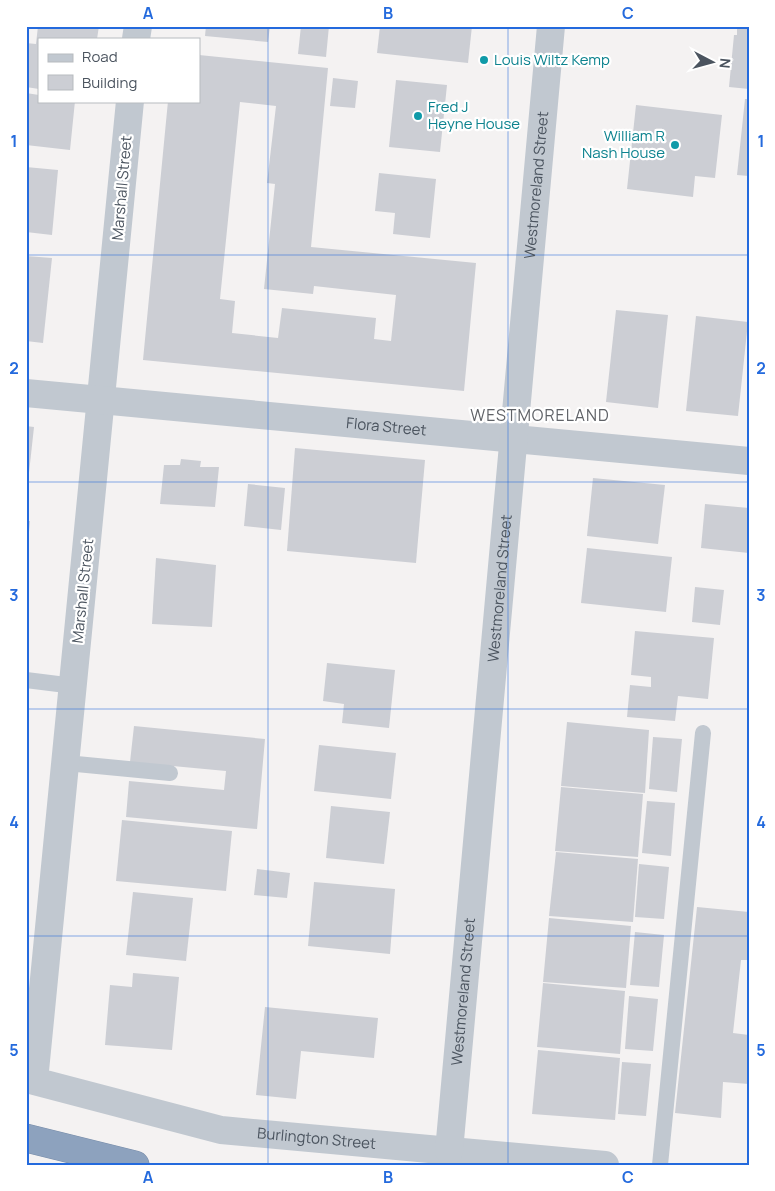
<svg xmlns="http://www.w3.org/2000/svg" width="775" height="1191" font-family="Manrope,sans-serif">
<rect width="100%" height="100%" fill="#f4f2f2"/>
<g fill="#ccced4" fill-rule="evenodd">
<path d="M38,26H99L97,39H39V89L26,87V43L36,44Z"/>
<path d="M206,26H270L268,42L205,36Z"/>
<path d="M301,26H329L326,57L298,54Z"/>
<path d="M380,26H472L468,63L377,53Z"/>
<path d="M737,26H749V89L729,87L734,35H737Z"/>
<path d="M199,55L328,68L311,247L476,263L464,391L143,360L168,101H199ZM240,102L276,106L267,183L275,184L264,289L313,294L314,286L396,295L391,341L374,339L376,318L282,308L278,338L232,333L235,301L220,299Z"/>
<path d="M333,78L358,81L355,108L330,106Z"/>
<path d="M396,80L447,85L440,152L389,147Z"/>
<path d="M26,93L39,95V101H75L70,150L26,145Z"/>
<path d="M745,99H749V176L737,175Z"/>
<path d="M636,105L722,115L715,178L695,176L693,197L627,189Z"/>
<path d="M26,167L58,170L52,235L26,232Z"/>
<path d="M379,173L436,179L430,238L393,234L395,213L375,211Z"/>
<path d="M26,256L52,258L43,343L26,341Z"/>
<path d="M616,310L668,315L658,408L606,402Z"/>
<path d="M696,316L748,322L738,416L686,411Z"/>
<path d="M26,426L34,427L28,482H26Z"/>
<path d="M295,448L425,460L416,563L287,551Z"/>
<path d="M181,459L201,461L200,467H219L215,507L160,504L164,465H180Z"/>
<path d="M593,478L665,485L658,544L587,536Z"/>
<path d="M248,484L285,488L281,530L244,526Z"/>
<path d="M705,504L749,508V553L701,548Z"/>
<path d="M26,521H30L28,543L26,542Z"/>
<path d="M587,548L672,557L666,612L581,603Z"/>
<path d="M156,558L216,565L212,627L152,624Z"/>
<path d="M695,587L724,590L720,625L692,622Z"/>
<path d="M635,631L714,638L708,699L678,696L675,721L627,717L630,685L651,687V677L631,675Z"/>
<path d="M327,663L395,670L389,728L342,723L344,704L323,701Z"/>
<path d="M567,722L649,730L645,793L561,786Z"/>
<path d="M134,726L265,739L257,829L126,817L129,781L224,790L226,771L130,762Z"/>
<path d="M653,737L682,739L677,792L649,789Z"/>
<path d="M319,745L396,753L391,799L314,791Z"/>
<path d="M561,787L643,794L638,857L555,851Z"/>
<path d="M647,801L675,803L671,856L642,853Z"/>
<path d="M331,806L390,812L384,864L326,858Z"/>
<path d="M122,820L232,831L226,891L116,881Z"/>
<path d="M556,852L638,859L633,922L549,916Z"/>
<path d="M639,864L669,867L664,919L635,917Z"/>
<path d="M257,869L290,873L287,898L254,895Z"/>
<path d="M314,882L395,889L390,954L308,946Z"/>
<path d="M133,892L193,898L186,961L126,955Z"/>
<path d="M697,907L749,912V960H741L733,1033L749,1035V1084L723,1082L721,1118L675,1113Z"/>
<path d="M549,918L631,926L626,988L543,982Z"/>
<path d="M635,932L664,935L659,987L630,985Z"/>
<path d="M133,973L179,977L172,1050L105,1045L110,985L132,987Z"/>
<path d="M543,983L625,991L620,1054L537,1047Z"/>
<path d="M629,996L658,999L653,1051L625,1049Z"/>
<path d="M265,1007L378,1018L374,1058L301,1051L296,1099L256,1095Z"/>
<path d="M538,1050L620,1058L615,1120L532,1114Z"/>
<path d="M622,1062L651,1064L646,1116L618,1114Z"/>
</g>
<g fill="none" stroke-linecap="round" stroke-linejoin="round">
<defs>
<path id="highway" d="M26,1138L135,1165"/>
</defs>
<use href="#highway" stroke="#788da9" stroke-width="29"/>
<g stroke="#c1c8d0" stroke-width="16">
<path d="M26,680L74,686"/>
<path d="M66,763L170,773"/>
<path d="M660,1165L703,733"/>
</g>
<g stroke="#c1c8d0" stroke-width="28">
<path d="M136,39L138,26"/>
<path id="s1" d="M130,101L34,1081L221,1130L605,1165"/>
<path id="s2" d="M26,393L749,461"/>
<path id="s3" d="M449,1151L551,26"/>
</g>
<use href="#highway" stroke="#8da2be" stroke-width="28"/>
</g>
<path fill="none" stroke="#246add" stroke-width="1" stroke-opacity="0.55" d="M268,26V1165M508,26V1165M26,255H749M26,482H749M26,709H749M26,936H749"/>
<g fill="#0f9aa8" stroke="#fff" stroke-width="2">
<circle cx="484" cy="60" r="5"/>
<circle cx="418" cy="116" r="5"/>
<circle cx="675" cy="145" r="5"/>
</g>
<g text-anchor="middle" stroke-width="4.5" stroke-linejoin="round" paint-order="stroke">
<g font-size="15" fill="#0d838f" stroke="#fff" text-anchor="start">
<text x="494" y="65">Louis Wiltz Kemp</text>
<text x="428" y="112">Fred J<tspan x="428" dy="17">Heyne House</tspan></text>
<text x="665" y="141" text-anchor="end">William R<tspan x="665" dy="17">Nash House</tspan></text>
</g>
<g font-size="15" fill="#4b545f" stroke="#fff">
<text dy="5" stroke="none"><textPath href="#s3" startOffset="970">Westmoreland Street</textPath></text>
<text transform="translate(122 188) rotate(-85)" y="5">Marshall Street</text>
<text dy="5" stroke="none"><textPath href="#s2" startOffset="362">Flora Street</textPath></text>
<text dy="5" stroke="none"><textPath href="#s3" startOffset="565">Westmoreland Street</textPath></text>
<text transform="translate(83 591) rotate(-84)" y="5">Marshall Street</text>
<text dy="5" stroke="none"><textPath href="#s3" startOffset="160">Westmoreland Street</textPath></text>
<text dy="5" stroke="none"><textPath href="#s1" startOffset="1274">Burlington Street</textPath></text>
</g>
<g font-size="16" letter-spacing="1" fill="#5f6267" stroke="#fff">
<text x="540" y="421">WESTMORELAND</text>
</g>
</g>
<rect width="775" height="1191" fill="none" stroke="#ffffff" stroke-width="55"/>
<rect x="38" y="38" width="162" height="65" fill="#ffffff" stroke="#b7bbbf"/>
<rect x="48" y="54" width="25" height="8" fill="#c1c8d0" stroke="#b7bbbf"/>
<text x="82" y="62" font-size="15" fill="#4b545f">Road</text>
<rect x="48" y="75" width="25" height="15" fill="#ccced4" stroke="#b7bbbf"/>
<text x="82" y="88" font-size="15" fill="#4b545f">Building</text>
<g transform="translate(712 62) rotate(96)" stroke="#ffffff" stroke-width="4" paint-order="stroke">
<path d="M0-4L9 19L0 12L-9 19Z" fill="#4b545f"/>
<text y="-8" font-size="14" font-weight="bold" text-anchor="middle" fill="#4b545f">N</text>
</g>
<rect x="28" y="28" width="720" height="1136" fill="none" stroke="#246add" stroke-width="2"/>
<g font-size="16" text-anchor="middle" font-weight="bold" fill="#246add">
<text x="148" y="19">A</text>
<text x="388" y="19">B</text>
<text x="628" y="19">C</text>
<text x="14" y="147">1</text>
<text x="761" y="147">1</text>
<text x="14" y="374">2</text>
<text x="761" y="374">2</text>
<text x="14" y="601">3</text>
<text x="761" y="601">3</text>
<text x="14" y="828">4</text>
<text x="761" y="828">4</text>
<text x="14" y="1056">5</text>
<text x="761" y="1056">5</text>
<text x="148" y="1183">A</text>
<text x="388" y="1183">B</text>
<text x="628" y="1183">C</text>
</g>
</svg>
